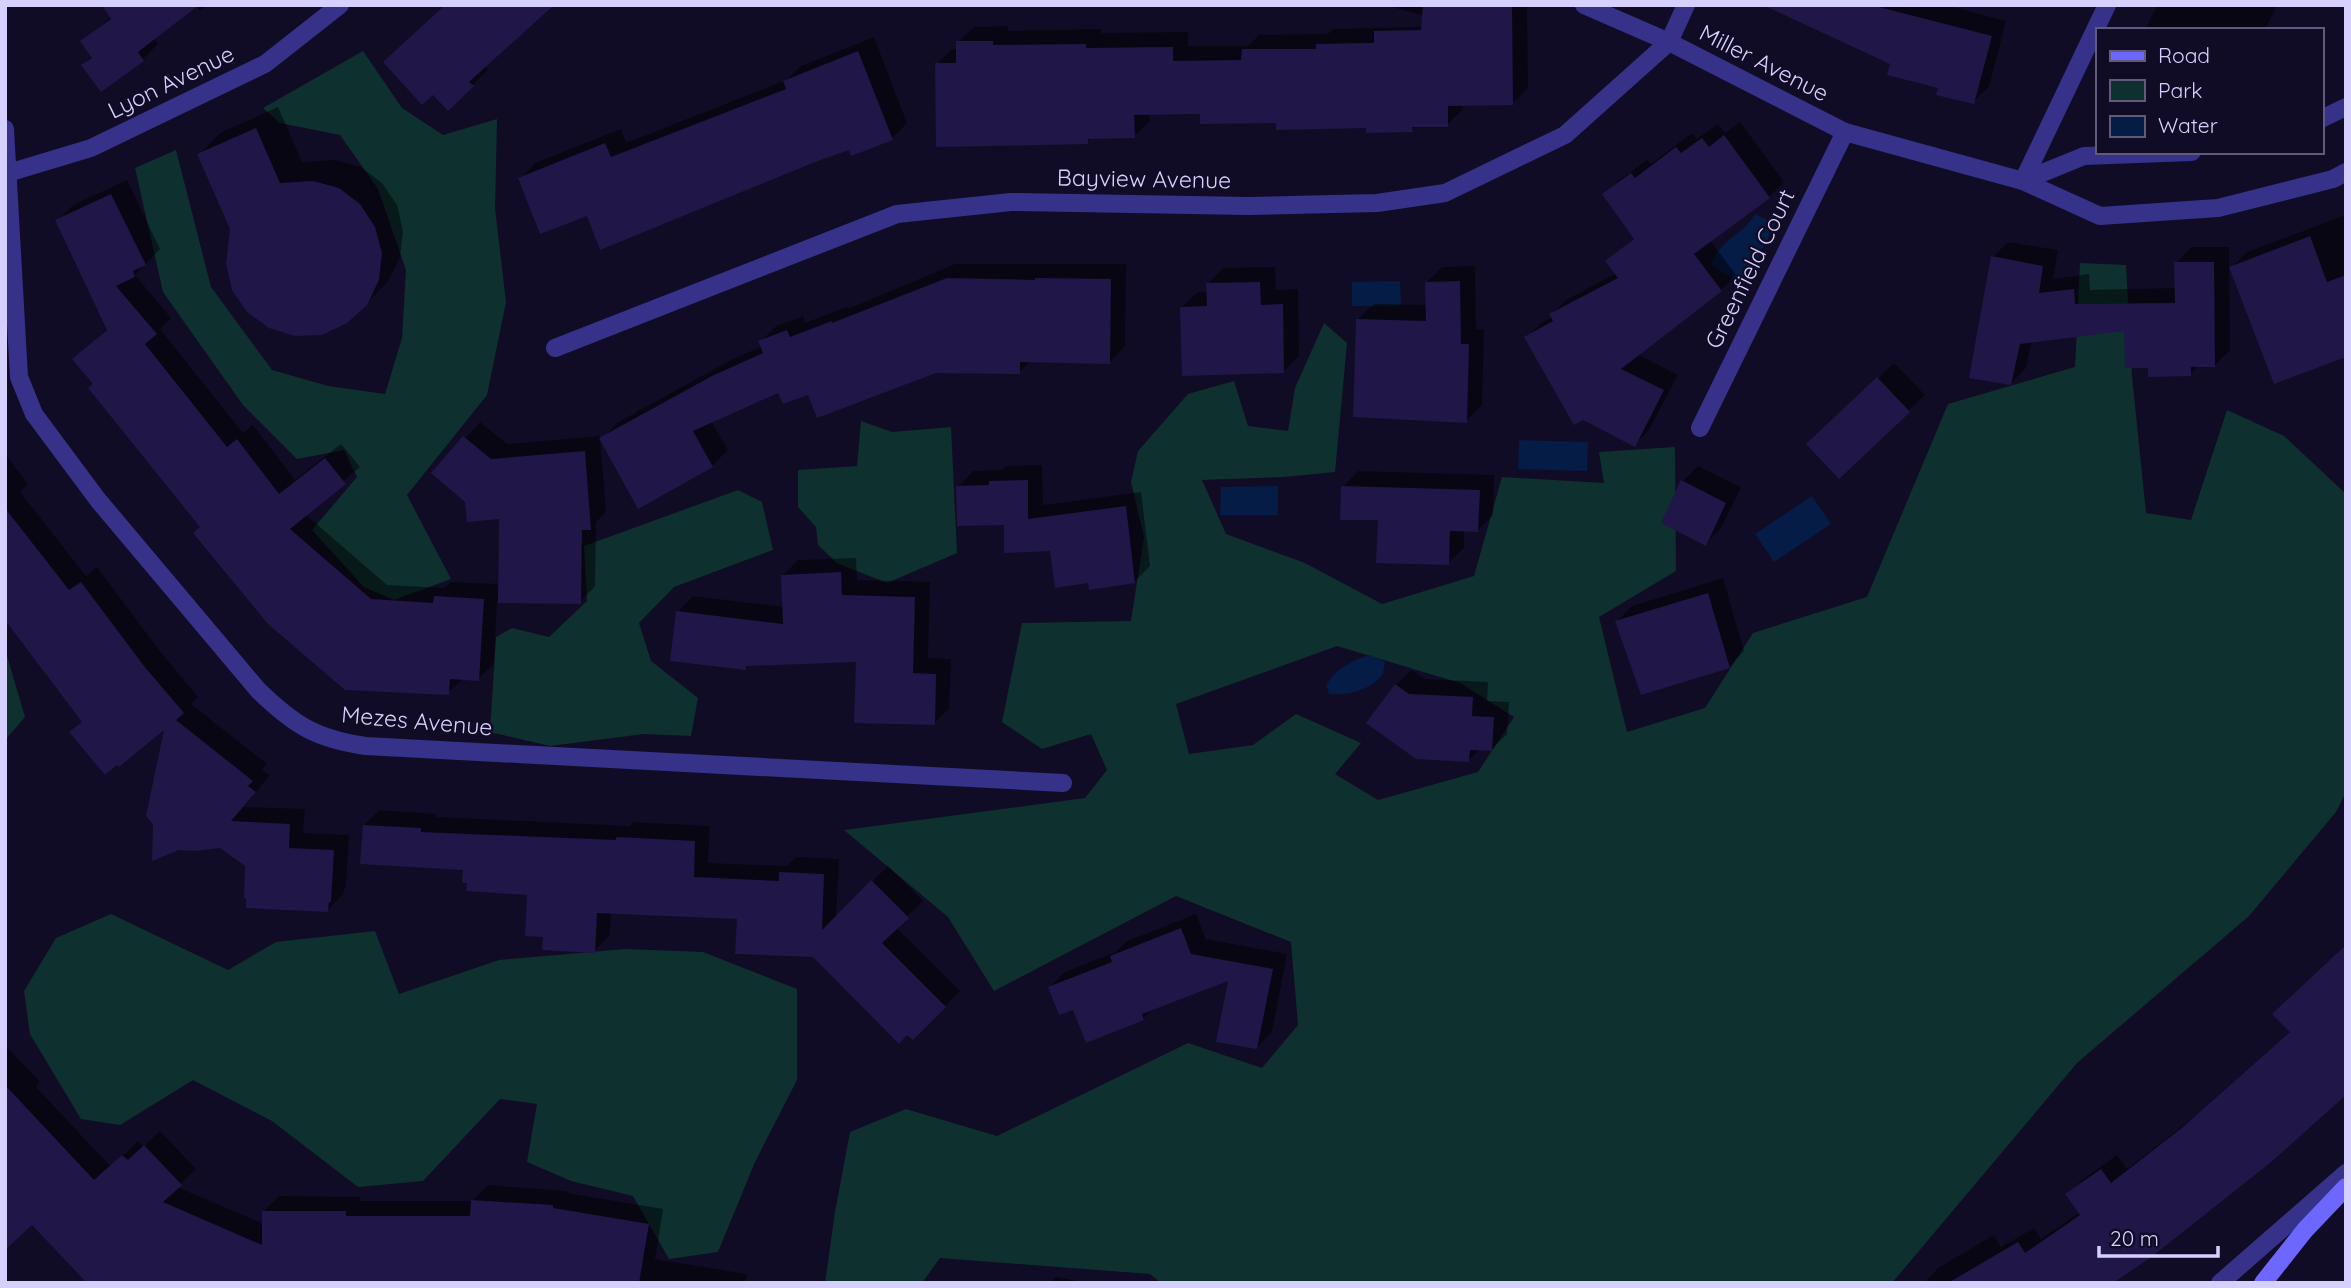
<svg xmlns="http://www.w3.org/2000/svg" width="2351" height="1288" font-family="Quicksand,sans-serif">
<rect width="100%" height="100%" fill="#110c25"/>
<g fill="#0e302f" fill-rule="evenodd">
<path d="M363,51L402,108L443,135L497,119L495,208L506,302L487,395L407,495L451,579L394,600L364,587L312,530L357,477L344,450L297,459L243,405L163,292L135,168L176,150L211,287L272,370L328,386L385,394L402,338L406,270L378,189L340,135L280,123L263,108Z"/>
<path d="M2080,263L2126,265L2132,376L2146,513L2191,520L2227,410L2284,436L2346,494V792L2336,812L2249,916L2077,1063L1892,1283H1161L1150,1274L940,1258L922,1283H825L835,1212L850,1132L906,1109L997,1136L1188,1043L1262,1068L1298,1025L1291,942L1176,896L994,991L948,917L844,830L1085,798L1107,770L1091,734L1042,749L1002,722L1022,623L1131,621L1144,537L1131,482L1138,451L1188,394L1234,381L1248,426L1288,431L1295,388L1324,323L1347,343L1335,472L1284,477L1202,480L1226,534L1305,563L1382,604L1474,576L1502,477L1604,483L1599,452L1675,447L1676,571L1599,617L1627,732L1705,708L1753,633L1867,597L1948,404L2075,367ZM1337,646L1460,683L1514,717L1478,772L1378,800L1335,774L1361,743L1296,714L1253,745L1189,754L1176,704Z"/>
<path d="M861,421L892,432L951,427L957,553L887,583L837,563L818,545L816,527L798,507V470L857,466Z"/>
<path d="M738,490L762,502L773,550L674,587L639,623L651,661L698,698L691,736L644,734L550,746L490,732L496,637L512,628L549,637L587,601L584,546Z"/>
<path d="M5,649L25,717L5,740Z"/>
<path d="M111,914L228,970L276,942L375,931L399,994L499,960L625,949L703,952L797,989V1080L755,1162L718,1252L669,1259L633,1196L571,1181L527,1162L537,1104L500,1099L423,1181L358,1187L272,1121L193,1080L120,1125L81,1119L30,1034L24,991L56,938Z"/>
</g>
<g fill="#041c46">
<path d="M1755,214L1775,224L1744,287L1711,264C1722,238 1742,236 1755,214Z"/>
<path d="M1400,281L1401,306H1352V282Z"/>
<path d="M1519,440L1588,442L1587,471L1518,469Z"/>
<path d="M1278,486V515H1220L1221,487Z"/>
<path d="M1812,496L1831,524L1774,562L1755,534Z"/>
<path d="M1370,655L1385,662C1385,663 1383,673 1383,673C1373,690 1346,696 1329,694L1326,685C1337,668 1351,661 1370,655Z"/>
</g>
<g fill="#0007">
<path d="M104,5H209L200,11L196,6L153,38L158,44L143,59L101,89L83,65L92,56L82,42L112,16Z"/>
<path d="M446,5L488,70L448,109Z"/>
<path d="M1385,5H1527L1528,88L1512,104H1462L1463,109L1447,125H1417L1412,130L1278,121L1201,112L1149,113L1150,121L1134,136L1092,137L1087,142L937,64L952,49H958V42L974,27L1008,26V31L1101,29V33L1188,32V46H1248L1259,35L1328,34L1333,29L1461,26Z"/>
<path d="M1767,5H1945L2006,21L1989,87L1973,102Z"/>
<path d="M2157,5H2277L2265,30H2145Z"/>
<path d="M874,37L907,123L892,138L588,214L520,179L535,163L621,129L626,143L786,80L801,66Z"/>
<path d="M278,107L302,162L335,160L361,167L382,183L397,205L403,231L400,257L388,281L366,304L232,229L199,155L220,133Z"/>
<path d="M1740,122L1784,182L1769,197L1710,240L1736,275L1721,290L1637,354L1678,375L1649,430L1634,445L1526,338L1541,323L1552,317L1551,315L1566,300L1617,273L1607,262L1635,237L1604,195L1619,180L1647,160L1651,164L1692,133L1697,139L1718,124L1725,133Z"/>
<path d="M127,180L160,249L135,275L171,318L160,329L243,433L253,425L295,480L341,444L360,467L305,514L387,585L444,588L451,582L500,584L501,517L467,501L434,472L480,422L507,444L600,436L606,512L596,522L595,586L580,602L497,601L494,664L478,679L464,678L448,693L202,527L74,359L108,328L57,221L73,205Z"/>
<path d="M2346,215V355L2231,268L2247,252Z"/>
<path d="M2008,242L2058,250L2053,279L2089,274L2090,290L2176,288V263L2191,247H2229L2230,350L2214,366H2199L2190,374L2150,366L2126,329L2032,341L2026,368L2011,383L1993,257Z"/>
<path d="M955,264H1126L1125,346L1110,362L1031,361L1019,372L935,371L809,393L779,391L711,421L728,450L712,466L602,439L617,423L729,361L762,346L760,342L776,326L803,316L805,323L847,307L848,309Z"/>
<path d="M1475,266L1476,329H1484L1482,405L1466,421L1358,319L1374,304L1427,305L1426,283L1442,267Z"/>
<path d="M1275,267L1276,290L1298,289L1299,356L1283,371L1182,307L1198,292H1208V284L1223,268Z"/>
<path d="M1894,363L1925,395L1839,477L1824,429Z"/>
<path d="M5,454L28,484L20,492L86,576L97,567L159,650L198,697L191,704L267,764L262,770L270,775L244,807L305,809L303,833L349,835L346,885L343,894L328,910L247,865L166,726L72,732L83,721L5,618Z"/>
<path d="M1042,465L1043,505L1141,492L1150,566L1134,582L1090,581L1051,549L1005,523L958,487L973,471L1002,470L1006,466Z"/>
<path d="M1698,466L1741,487L1721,528L1705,544L1683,481Z"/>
<path d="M1358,471L1494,475L1493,515L1477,531L1464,530V548L1448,563L1379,519L1343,487Z"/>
<path d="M856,558L857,580L930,582L928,658L951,659L949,708L934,724L858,660L748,665L745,668L678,612L693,596L784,607L783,575L798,560Z"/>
<path d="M1723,578L1744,651L1729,667L1617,621L1632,606Z"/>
<path d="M1412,670L1425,679L1488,682L1487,701L1509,702L1507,734L1492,749H1480L1469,760L1396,685Z"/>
<path d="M380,810L436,814V817L630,826L633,822L710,826L708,863L787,866L796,857L839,859L836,917L888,866L923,901L896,927L960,991L913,1038L814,956L739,917L611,912L610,935L594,951L545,935L529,893L469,881L465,869L364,825Z"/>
<path d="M1196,914L1206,939L1287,954L1272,1032L1257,1047L1230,978L1154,1007L1144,1018L1087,1041L1074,1007L1050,987L1065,972L1116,952L1127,941Z"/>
<path d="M2291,1031L2346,1091L2110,1283H1924L1938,1268L1994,1235L2001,1247L2034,1228L2041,1239L2080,1212L2068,1194L2083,1179L2117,1155L2127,1169L2201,1112Z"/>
<path d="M5,1045L40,1082L36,1087L111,1167L138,1141L144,1146L160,1131L196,1169L177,1187L264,1224V1211L279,1196L360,1197V1201H472L488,1185L567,1191V1193L663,1209L655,1259L747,1274L745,1283H89L32,1222L5,1223Z"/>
<path d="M1056,1277L1089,1283H1050Z"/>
</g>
<g fill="#211648">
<path d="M102,5H199L138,52L144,61L101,92L81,65L92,58L80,41L111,19Z"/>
<path d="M445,5H554L469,82L474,86L448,111L433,95L422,105L383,62Z"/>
<path d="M1423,5H1512L1513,105L1448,106V127H1412L1413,132L1366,133V128L1276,130V123L1200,124V114L1134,115L1135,138L1088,139V144L936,147L935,63H956V41H993V45L1086,44V48L1173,47V61L1241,60L1242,49H1316V44L1374,43V31L1421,30Z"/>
<path d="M1763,5H1871L1992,36L1974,104L1936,95L1938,88L1887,75L1890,64Z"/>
<path d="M858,51L893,140L851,156L849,150L815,162L600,250L587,216L540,234L518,178L605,143L611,157L786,89L783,81Z"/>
<path d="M256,128L280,183L313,181L339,188L360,204L375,227L382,253L379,280L367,305L347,323L322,335L295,336L269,328L247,312L232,290L226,264L230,229L197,154Z"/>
<path d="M1724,135L1770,198L1694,254L1722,291L1621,369L1664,390L1635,447L1583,420L1574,425L1524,337L1553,321L1549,314L1618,278L1605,261L1634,239L1602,194L1631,173L1635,178L1676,147L1681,153L1702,138L1709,147Z"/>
<path d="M111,194L146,265L133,271L135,277L116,286L157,334L145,344L227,447L237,439L279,494L325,458L346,484L290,529L371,599L433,603L434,596L484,599L479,681L450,679L449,695L345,690L268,624L193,533L200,527L88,388L93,384L72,359L107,330L55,220Z"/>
<path d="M2310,236L2327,282L2346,275V357L2274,384L2229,267Z"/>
<path d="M1991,256L2043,266L2039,293L2074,289L2075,304L2175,303L2174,262H2214L2215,367H2191V376L2148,377V368H2125L2124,331L2020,344L2011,385L1969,378Z"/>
<path d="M947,278L1035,280V278L1111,279L1110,364L1020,362V374L936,373L817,418L808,395L783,404L778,393L693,431L713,467L638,509L599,438L712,376L763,353L758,341L787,330L790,337L832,321V323Z"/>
<path d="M1460,281L1461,344H1469L1467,423L1353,417L1356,319L1426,321L1425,282Z"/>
<path d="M1260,282L1261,305L1283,304L1284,373L1182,376L1180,307L1207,306L1206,283Z"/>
<path d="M1877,377L1910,412L1839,479L1806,444Z"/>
<path d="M463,436L491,459L585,451L591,530H582L581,604L498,603L499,519L467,522L465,502L431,473Z"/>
<path d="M1028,480V519L1126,506L1135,583L1089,590L1088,583L1055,588L1050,551L1004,553V525L957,526L956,486L989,485V481Z"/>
<path d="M1681,480L1726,503L1706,546L1661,523Z"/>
<path d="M1341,486L1480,490L1478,532L1450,531L1449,565L1376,563L1378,520H1340Z"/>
<path d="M5,508L69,590L81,582L144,666L184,713L176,720L253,781L248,786L256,792L231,821L290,824L289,848L334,850L331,902H329L328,912L246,908V898H244L245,866L220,848L195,851L179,850L152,861L153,824L146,816L164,730L119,767L117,765L105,775L69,732L82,722L5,620Z"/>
<path d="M841,572L842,595L915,597L913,673L936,674L935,725L854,723L856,662L746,666V670L670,661L676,611L783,624L781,575Z"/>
<path d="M1708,593L1730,668L1641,695L1615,621Z"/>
<path d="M1395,684L1409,694L1473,697L1472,716L1494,717L1492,751L1470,750L1469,762L1416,759L1366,723Z"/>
<path d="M363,825L421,828V832L616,840V837L695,841L694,877L779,881V872L824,874L822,930L871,880L909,918L882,943L946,1007L913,1040L907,1035L899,1044L813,957L735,954L737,919L597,913L595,953L542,950L543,937L525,936L527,895L466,891L467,883H462L463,870L360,864Z"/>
<path d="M1181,928L1191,954L1273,969L1257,1049L1216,1042L1228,981L1142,1014L1144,1020L1086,1043L1073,1010L1059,1015L1048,987L1112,962L1110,956Z"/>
<path d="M2346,945V1095L2270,1163L2150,1258L2113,1283H1948L2018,1242L2025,1253L2080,1215L2065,1194L2101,1169L2111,1183L2183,1127L2290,1032L2272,1014Z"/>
<path d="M5,1085L94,1180L122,1155L128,1160L144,1145L182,1185L163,1202L262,1245V1211H346V1216H470L471,1200L553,1205V1208L649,1224L639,1283H87L32,1225L5,1250Z"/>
</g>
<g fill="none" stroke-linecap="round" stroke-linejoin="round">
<g stroke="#36328a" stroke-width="18">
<path d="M1584,5L1669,42L1845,132L2023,181L2100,216L2218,208L2333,179L2346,172"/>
<path d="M2321,119L2346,107"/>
<path d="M5,129L19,377L34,414L98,500L258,690C294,725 316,739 366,746L1063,783"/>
<path d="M8,173L91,148L265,64L340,5"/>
<path d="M2023,181L2107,5"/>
<path d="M2023,181L2084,156L2192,152"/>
<path d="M555,348L897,214L1011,202L1249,206L1377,203L1445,193L1565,135L1669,42L1686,5"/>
<path d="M1700,428L1845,132"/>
<path d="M2220,1283L2346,1173"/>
</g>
<path stroke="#6d67ff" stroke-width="18" d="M2263,1283L2305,1230L2346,1187"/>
</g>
<g text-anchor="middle" stroke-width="5" stroke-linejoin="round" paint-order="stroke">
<g font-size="23" fill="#d6d0ff" stroke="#110c25">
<text transform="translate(1764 63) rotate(27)" y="8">Miller Avenue</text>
<text transform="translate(171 82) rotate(-26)" y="8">Lyon Avenue</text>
<text transform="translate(1144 179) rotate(1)" y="8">Bayview Avenue</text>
<text transform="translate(1750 269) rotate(-64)" y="8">Greenfield Court</text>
<text transform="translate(417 721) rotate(5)" y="8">Mezes Avenue</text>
</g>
</g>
<rect width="2351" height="1288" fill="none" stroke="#d6d0ff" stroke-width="14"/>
<rect x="2096" y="28" width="228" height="126" fill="#110c25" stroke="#605a7c" stroke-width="2"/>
<rect x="2110" y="51" width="35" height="10" fill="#6d67ff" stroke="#605a7c" stroke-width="2"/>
<text x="2158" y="63" font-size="21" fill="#d6d0ff">Road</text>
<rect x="2110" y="80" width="35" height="21" fill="#0e302f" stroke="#605a7c" stroke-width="2"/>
<text x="2158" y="98" font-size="21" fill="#d6d0ff">Park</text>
<rect x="2110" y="116" width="35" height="21" fill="#041c46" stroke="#605a7c" stroke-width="2"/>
<text x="2158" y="133" font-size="21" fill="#d6d0ff">Water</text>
<path d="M2099 1246v10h119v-10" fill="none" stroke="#d6d0ff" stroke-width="3.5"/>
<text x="2110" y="1246" font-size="21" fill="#d6d0ff" stroke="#110c25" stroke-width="5" paint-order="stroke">20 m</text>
</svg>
